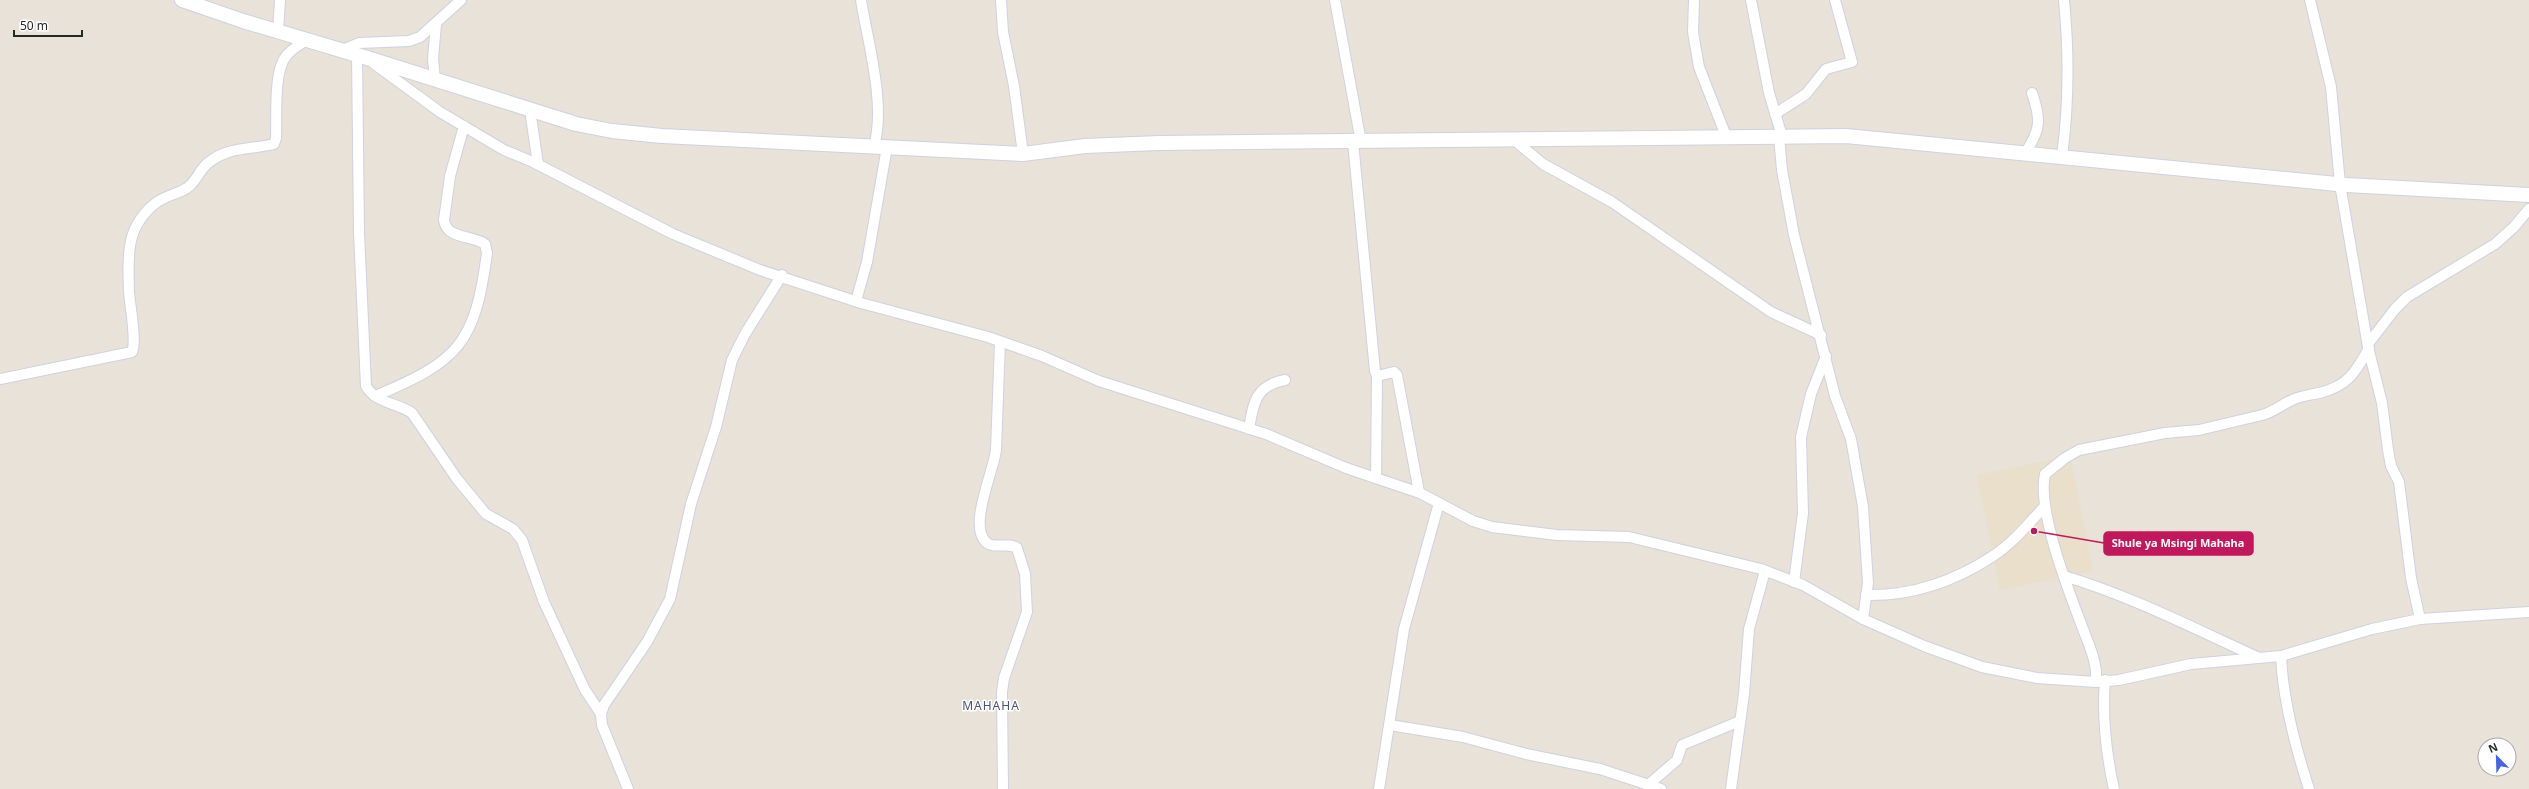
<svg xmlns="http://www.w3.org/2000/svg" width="2529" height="789" font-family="'Noto Sans',sans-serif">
<rect width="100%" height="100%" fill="#e8e2d9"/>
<path fill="#e9dfca" d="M2070,456L2093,571L2000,590L1977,475Z"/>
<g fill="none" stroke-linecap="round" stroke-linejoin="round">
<defs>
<g id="minor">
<path d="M861,0C868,43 886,105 874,146"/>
<path d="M1001,0L1003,32L1014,86L1023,154"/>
<path d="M1335,0L1361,142"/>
<path d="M1694,0L1693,32L1699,67L1726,136"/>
<path d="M1751,0L1769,93L1782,136"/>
<path d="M2310,0L2331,87L2340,184L2368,347L2382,403L2388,450L2391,466L2399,482L2411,578L2420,619"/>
<path d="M278,31L280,0"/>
<path d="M342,50L359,43L409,41L420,37L461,0"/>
<path d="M357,54L359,233L366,386C375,403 398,403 412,413L457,479L486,514L513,529L522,540L544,602L585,690L601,714"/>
<path d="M373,63L440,112L504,150L533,162L673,234L760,270L861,303L988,337L1042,356L1099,381L1266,434L1346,468L1420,493L1473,521L1492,527L1557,535L1629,537L1761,569L1803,585L1863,619L1924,646L1982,667L2037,678L2096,682L2119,680L2191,664L2281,656L2372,629L2420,619L2529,612"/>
<path d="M435,80L433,59L436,24"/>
<path d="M530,110L538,164"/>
<path d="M1775,114L1806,94L1826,69L1852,62L1835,0"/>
<path d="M1779,136L1782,170L1794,235L1835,396L1851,439L1863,507L1868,583L1863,619"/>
<path d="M1514,140L1543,164L1612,202L1771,312L1821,335"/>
<path d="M1353,142L1375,371L1377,376L1394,372L1397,375L1419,492"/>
<path d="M2025,153C2041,130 2041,119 2032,93"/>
<path d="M2062,156C2069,104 2069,52 2064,0"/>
<path d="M856,301L867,262L887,147"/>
<path d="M1000,342L996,450C994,470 967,528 987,543C995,549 1009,542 1017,548L1025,574L1027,612L1004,678L1002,692L1003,789"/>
<path d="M2368,344L2395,309L2407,297L2495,244L2514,227L2529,209"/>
<path d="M0,379L132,352C137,341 130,306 129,292C128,256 125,226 157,202C167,195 178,194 187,188C197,181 199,170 208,163C229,146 250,150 274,144L276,138C277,117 273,70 287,55C293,48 300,44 307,40"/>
<path d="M375,396C459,361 475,344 487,253L485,244C472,235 446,239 444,220L450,176L464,126"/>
<path d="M1249,429C1253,403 1256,385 1285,380"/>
<path d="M1376,478L1377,376"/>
<path d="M2064,576C2131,596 2193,628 2257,657"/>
<path d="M1794,582L1803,513L1801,437L1811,394L1826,356"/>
<path d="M1866,595C1911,596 1955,581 1993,556C2013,543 2029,523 2045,506"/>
<path d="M2281,656C2283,701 2295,746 2309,789"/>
<path d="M2105,680C2102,717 2106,753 2114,789"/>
<path d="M2096,682C2098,664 2089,645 2083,629C2069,592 2037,511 2045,474L2065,458L2079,450L2165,433L2199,430L2262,415C2274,412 2281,405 2292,400C2300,396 2310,395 2319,393C2348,386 2355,373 2369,348"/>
<path d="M1390,725L1463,737L1526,754L1600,769L1661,789"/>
<path d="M1648,785L1677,760L1682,745L1740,721"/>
<path d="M628,789L602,725L601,714L604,705L647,642L670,599L691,504L716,427L732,360L745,334L782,275"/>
<path d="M1379,789L1404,629L1439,503"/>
<path d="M1731,789L1744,694L1749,629L1765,571"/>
</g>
<path id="secondary" d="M182,0L243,21L364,57L576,124L612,131L662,136L1023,154L1085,146L1159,143L1846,136L2347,185L2529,195"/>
</defs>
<use href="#minor" stroke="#cfd2df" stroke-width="12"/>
<use href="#secondary" stroke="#cfd2df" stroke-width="16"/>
<use href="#minor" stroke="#fff" stroke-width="10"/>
<use href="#secondary" stroke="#fff" stroke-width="14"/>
</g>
<g text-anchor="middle" stroke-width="3" stroke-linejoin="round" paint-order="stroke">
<g font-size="12" letter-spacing="1" fill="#4c5373" stroke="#fff">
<text x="991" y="710">MAHAHA</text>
</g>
</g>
<path fill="none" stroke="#c2185b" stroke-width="1.5" d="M2034 531L2104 543"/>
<circle fill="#c2185b" stroke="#fff" stroke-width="1.5" cx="2034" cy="531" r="4"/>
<rect fill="#c2185b" stroke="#c2185b" stroke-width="1.5" x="2104" y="532" width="149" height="23" rx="4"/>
<g font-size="11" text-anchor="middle" font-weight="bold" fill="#fff">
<text x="2178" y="547">Shule ya Msingi Mahaha</text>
</g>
<g transform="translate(2497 757) rotate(337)"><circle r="19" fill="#ffffff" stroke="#a9a9a9"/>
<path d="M0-3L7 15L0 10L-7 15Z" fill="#4664e9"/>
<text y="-6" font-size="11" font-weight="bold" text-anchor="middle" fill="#272727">N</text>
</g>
<path d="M14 30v6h68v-6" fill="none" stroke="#272727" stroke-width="2"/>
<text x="20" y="30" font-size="12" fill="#272727" stroke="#ffffff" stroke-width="3" paint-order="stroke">50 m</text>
</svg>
